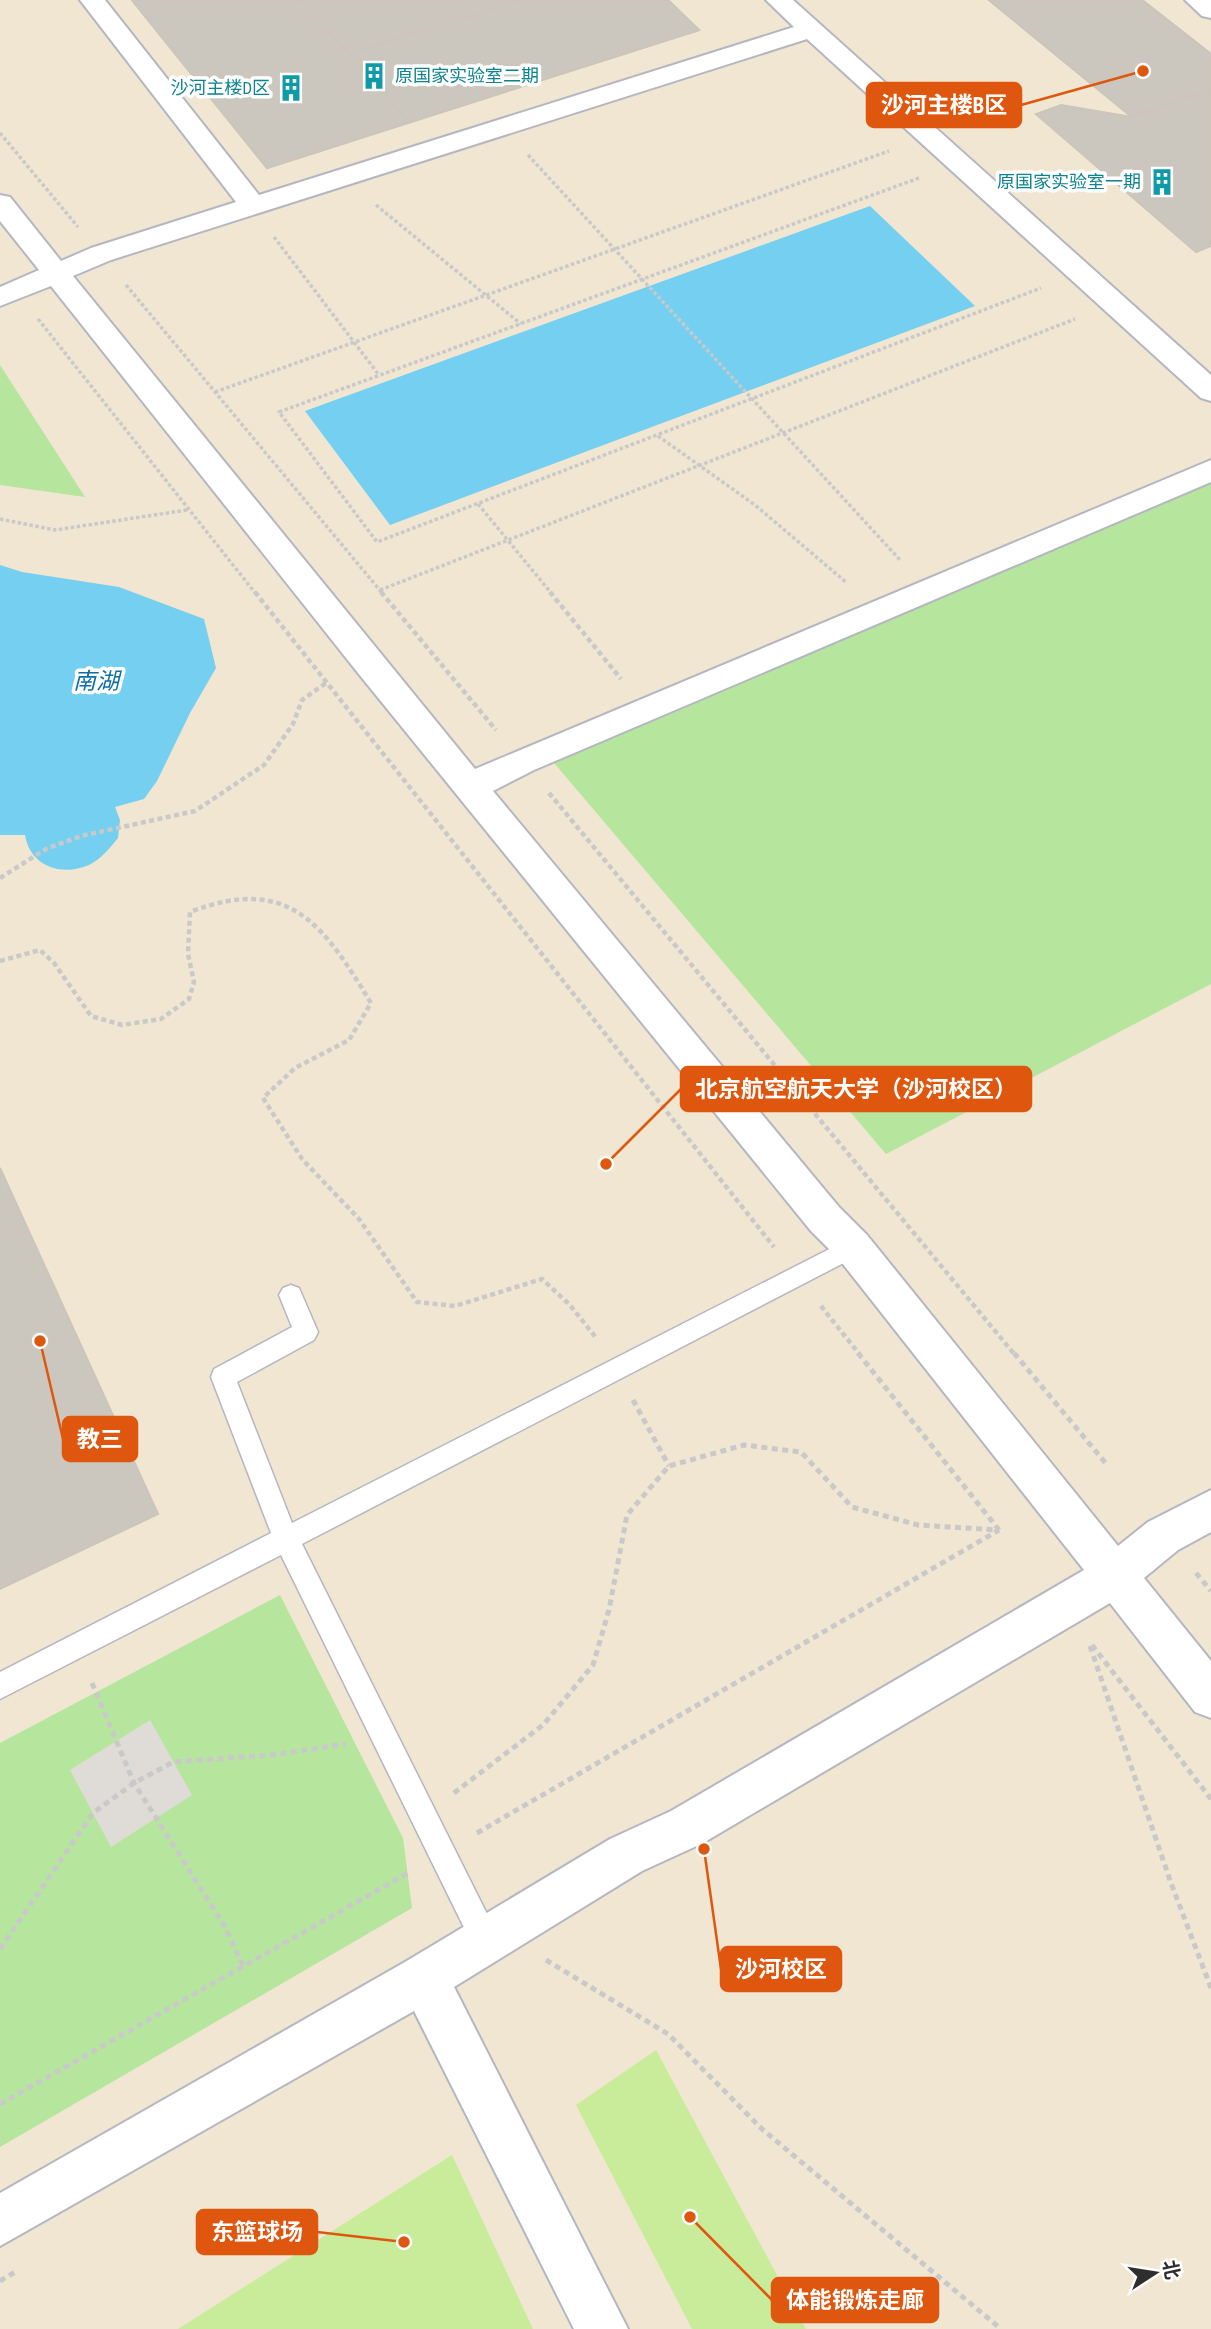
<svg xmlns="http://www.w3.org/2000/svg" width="1211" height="2329" font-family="'PT Sans Narrow','Noto Sans SC',sans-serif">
<rect width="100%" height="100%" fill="#efe9e1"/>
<rect fill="#f0e6d1" x="0" y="0" width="1211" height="2329"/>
<g fill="#b6e59e">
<path d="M0,365L85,497L0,485Z"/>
<path d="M1211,483V984L886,1154L549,757Z"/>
<path d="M280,1595L403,1838L412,1908L0,2147V1743Z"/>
</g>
<g fill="#c9ec9a">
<path d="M656,2050L806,2329H692L576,2105Z"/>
<path d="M452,2155L533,2329H178Z"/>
</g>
<path fill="#dfdcd8" d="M150,1720L192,1795L111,1847L70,1770Z"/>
<g fill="#75cff0">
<path d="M870,206L975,306L390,525L305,411Z"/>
<path d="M0,565L22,572L119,587L204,619L216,668L190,713L157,781L144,799L115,807L120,820L118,838C110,848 101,859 89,865C61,877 30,866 25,835H0Z"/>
</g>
<g fill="#cbc7bf" stroke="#cbc5ba" stroke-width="2">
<path d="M132,0H668L699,30L267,168Z"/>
<path d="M132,0H300L410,122L267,168Z"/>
<path d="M522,0H668L699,30L410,122L348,54Z"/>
<path d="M989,0H1142L1211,54V246L1196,252L1036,114L1061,105L1132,117Z"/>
<path d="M989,0H1142L1211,54V89L1132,117Z"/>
<path d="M0,1168L158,1514L0,1589Z"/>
</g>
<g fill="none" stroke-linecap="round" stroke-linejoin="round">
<defs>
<path id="service" d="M853,1237L861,1240L865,1247L861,1254L302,1544L496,1932L500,1942L496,1952L486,1956L476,1952L281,1555L0,1699V1672L271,1533L211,1377L214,1369L292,1327L279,1295L283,1288L291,1285L299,1288L318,1332L314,1340L237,1382L292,1523Z"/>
<g id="minor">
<path d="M80,0H105L259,195L794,27L766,0H793L1211,375V401L1201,398L807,39L111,260L73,276L475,769L1211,460V482L534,770L493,791L839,1207L867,1235L1118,1546L1148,1522L1211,1490V1532L1178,1550L1144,1578L1211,1661V1718L1195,1712L1110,1603L703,1843L642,1871L454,1987L628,2329H574L414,2011L0,2246V2193L405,1962L610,1839L671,1811L1084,1570L839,1259L811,1231L358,673L51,286L0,306V287L39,270L0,221V195L10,197L61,261L91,248L236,202Z"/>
<path d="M1185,0H1211V18L1202,16Z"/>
</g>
</defs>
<use href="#service" stroke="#b4b7c1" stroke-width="3"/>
<use href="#minor" stroke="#b4b7c1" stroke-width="4"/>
<g stroke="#c9c9c9" stroke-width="3.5" stroke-dasharray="3.5 2.5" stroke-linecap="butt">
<path d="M0,133L78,227"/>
<path d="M528,155L901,561"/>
<path d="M919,178L279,412L377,542L1041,288"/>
<path d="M376,205L521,324"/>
<path d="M274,237L379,375"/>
<path d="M126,285L383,594"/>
<path d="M38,319L256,594"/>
<path d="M215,392L889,151"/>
<path d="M658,436L755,505L847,583"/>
<path d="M478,504L552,594"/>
<path d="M0,519L55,530L187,510"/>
<path d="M380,590L1075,319"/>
</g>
<g stroke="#c9c9c9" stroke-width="4.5" stroke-dasharray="5 3.5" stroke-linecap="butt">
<path d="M255,592L774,1247"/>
<path d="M381,592L496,730"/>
<path d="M550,592L621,679"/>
<path d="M549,793L1015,1355"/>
<path d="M0,878L46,849L81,836L195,811L264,765L293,724L302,700L326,683"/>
<path d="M0,961L40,950L54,963L91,1016L122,1025L161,1019L189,999L194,982L188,954L190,912C289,874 323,924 371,1003L349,1040L295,1068L263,1098L302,1159L359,1219L417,1302L455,1306L542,1279L570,1305L597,1339"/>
<path d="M821,1306L860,1355"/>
</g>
<g stroke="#c9c9c9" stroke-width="5" stroke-dasharray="6 4.5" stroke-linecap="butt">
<path d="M858,1353L999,1530"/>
<path d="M1014,1353L1108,1466"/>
<path d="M633,1400L669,1466"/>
<path d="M1196,1573L1211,1591"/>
<path d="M1092,1645L1211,1799"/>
<path d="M1090,1646L1171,1883L1211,1988"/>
<path d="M92,1683L134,1783L225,1927L243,1966"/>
<path d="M454,1793L543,1725L593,1665L609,1610L627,1515L669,1466L744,1445L801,1452L852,1507L918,1525L998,1530"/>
<path d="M477,1833L999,1530"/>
<path d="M0,1949L93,1813L134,1783L173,1762L272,1755L346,1744"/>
<path d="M546,1960L668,2034L762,2129L1001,2329"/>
<path d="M0,2104L408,1873"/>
<path d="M0,2281L17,2271"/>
</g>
<use href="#service" fill="#fff" fill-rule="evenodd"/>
<use href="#minor" fill="#fff" fill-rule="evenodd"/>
</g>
<defs>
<symbol id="building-bare" viewBox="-9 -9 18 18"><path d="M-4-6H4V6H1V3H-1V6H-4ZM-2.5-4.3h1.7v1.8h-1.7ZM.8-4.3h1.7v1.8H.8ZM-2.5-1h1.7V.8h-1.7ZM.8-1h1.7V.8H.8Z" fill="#0f9aa8" stroke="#fff" stroke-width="2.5" paint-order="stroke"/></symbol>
</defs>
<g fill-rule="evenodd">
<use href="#building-bare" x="355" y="57" width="38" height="38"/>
<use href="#building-bare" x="272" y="69" width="38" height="38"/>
<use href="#building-bare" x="1143" y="163" width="38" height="38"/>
</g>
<g text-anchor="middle" stroke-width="7" stroke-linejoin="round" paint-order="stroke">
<g font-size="18" fill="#0d838f" stroke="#fff" text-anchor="end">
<text x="395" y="82" text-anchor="start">原国家实验室二期</text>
<text x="270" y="94">沙河主楼D区</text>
<text x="1141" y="188">原国家实验室一期</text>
</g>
<g font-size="23" font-style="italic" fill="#0d6fa3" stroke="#fff">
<text x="96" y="689">南湖</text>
</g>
</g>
<path fill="none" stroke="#df570e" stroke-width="2.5" d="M1143 71L1021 105M606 1164L681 1089M40 1341L63 1439M704 1849L721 1969M404 2242L317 2232M690 2217L772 2300"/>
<g fill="#df570e" stroke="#fff" stroke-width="2.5">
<circle cx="1143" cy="71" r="7"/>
<circle cx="606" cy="1164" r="7"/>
<circle cx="40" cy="1341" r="7"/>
<circle cx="704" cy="1849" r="7"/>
<circle cx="404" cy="2242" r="7"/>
<circle cx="690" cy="2217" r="7"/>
</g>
<g fill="#df570e" stroke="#df570e" stroke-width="2.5">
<rect x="867" y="83" width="154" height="44" rx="7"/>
<rect x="681" y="1067" width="350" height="44" rx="7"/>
<rect x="63" y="1417" width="74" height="44" rx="7"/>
<rect x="721" y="1947" width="120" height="44" rx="7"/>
<rect x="197" y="2210" width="120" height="44" rx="7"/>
<rect x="772" y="2278" width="166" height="44" rx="7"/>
</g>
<g font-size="23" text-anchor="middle" font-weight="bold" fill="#fff">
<text x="944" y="113">沙河主楼B区</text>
<text x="856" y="1097">北京航空航天大学（沙河校区）</text>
<text x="100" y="1447">教三</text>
<text x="781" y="1977">沙河校区</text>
<text x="257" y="2240">东篮球场</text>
<text x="855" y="2308">体能锻炼走廊</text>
</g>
<g transform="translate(1155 2273) rotate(78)" stroke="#ffffff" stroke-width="5" paint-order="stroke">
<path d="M0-5L12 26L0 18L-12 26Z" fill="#2e2e2e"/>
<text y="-10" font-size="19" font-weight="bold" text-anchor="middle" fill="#2e2e2e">北</text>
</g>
</svg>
